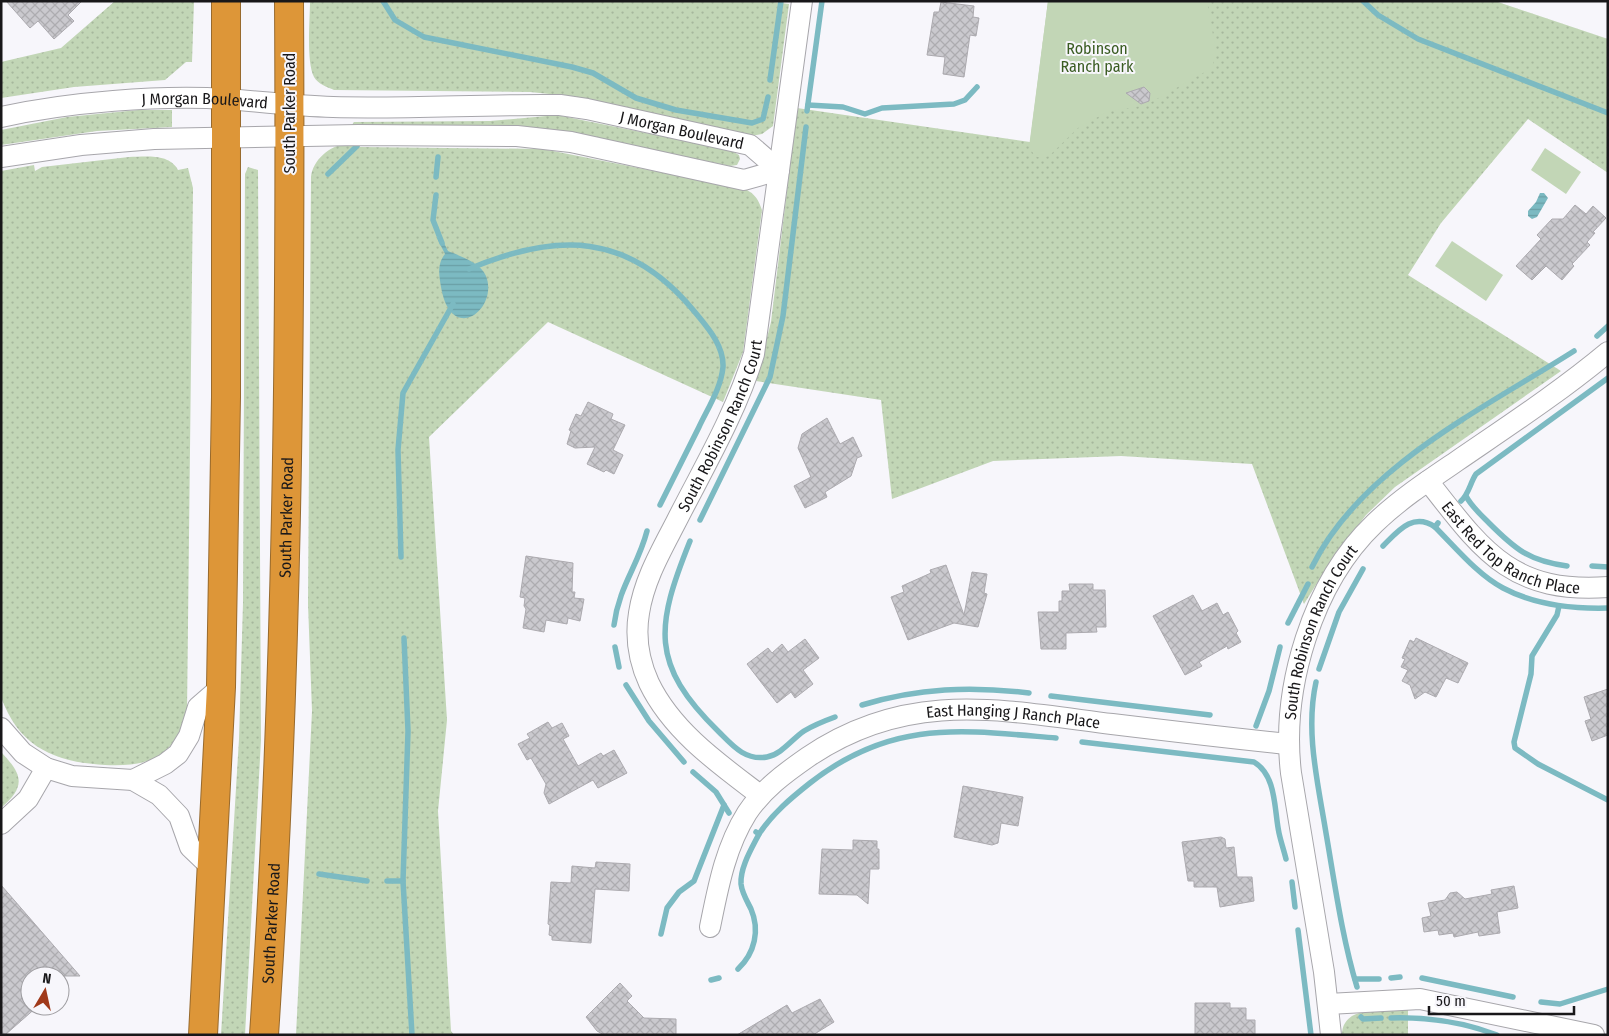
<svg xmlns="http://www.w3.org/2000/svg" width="1609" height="1036" font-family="'Fira Sans Condensed',sans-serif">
<defs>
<pattern id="grass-dots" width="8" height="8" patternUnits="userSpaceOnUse" patternTransform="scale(1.25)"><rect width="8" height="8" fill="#c2d6b6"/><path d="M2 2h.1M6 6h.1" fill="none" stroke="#a6b79c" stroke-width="1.8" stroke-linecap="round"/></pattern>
<pattern id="water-rules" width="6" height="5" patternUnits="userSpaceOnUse" patternTransform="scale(1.25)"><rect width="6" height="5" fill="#7cbac2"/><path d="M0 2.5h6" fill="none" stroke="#6a9fa6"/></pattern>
<pattern id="building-cross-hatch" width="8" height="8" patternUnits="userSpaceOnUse" patternTransform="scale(1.25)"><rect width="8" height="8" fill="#cac9ce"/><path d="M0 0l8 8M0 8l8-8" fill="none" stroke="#adacb0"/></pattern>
</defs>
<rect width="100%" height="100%" fill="#f7f6fb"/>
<g fill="url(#grass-dots)">
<path d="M115,1H194L192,62H186L165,80L74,87L1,98V62L61,48Z"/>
<path d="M310,1H766L789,4L773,126L762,134L751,136L569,96L530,92L334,90C327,87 318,84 314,77C306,61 310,20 310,1Z"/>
<path d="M1048,1H1495L1608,39V173L1528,119L1441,223L1408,275L1561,371L1395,487L1366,515L1329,564L1304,604L1252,464L1121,456L993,461L892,499L881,400L756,381L771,322L797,108L1030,142Z"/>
<path d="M138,110H172V127L97,131L1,145V130L67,117Z"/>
<path d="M557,115L730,150L739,155L740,159L737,165L730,166L550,129L353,127L352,125L354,122L490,121Z"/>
<path d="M346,144L360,147L543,149L745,189C755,194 758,199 762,210L743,352L723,402L548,322L429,437L447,720L438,811L451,1031L454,1035H296L312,711L308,604L311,177C313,160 329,146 346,144Z"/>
<path d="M129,157C145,157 169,153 178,170L188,168L193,188L187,711C175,757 150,767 105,765C54,762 19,747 1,697V171L34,165L35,171L42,167Z"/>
<path d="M248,167L258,170L261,740L245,1035H221L239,739L243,603L245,174Z"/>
<path d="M1,752C22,774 27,786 1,808Z"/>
<path d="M1408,1009V1035H1342C1342,1004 1386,1011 1408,1009Z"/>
</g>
<g fill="#c2d6b6">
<path d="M1048,1H1207L1216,52L1212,68L1146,105L1107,112L1078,128L1049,156L1041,158L1035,156L1029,147Z"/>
<path d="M1545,148L1581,172L1566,194L1531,170Z"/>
<path d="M1452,241L1503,275L1486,301L1435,266Z"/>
</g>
<g fill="url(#water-rules)">
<path d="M1540,193H1544L1548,198L1537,217L1532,219L1528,216V211L1536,202Z"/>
<path d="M441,237L448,251C460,256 481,263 486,276C499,309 451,346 441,287C439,275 437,264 445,254L437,238Z"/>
</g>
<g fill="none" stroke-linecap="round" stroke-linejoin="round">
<g stroke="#7cbac2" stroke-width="5.5">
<path d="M383,1L395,20L424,37L572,67L593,73L636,98L676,110L752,123L763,119L768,97"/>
<path d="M1363,1L1378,15L1418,39L1608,113"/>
<path d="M770,80L781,1"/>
<path d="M808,105L843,107L865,114L882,108L954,104L965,100L977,87"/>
<path d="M807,111L822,1"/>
<path d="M328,174L357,146"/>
<path d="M436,177L438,157"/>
<path d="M436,195L433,220L442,243"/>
<path d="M469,269C557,232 629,232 694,311C707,327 724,345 723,367C721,388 708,408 699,427C686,453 673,479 660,505"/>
<path d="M1597,336L1608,326"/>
<path d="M1466,496C1471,506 1481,515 1489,523C1515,549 1529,561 1567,566"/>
<path d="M1461,501C1469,494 1470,483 1476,474L1608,378"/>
<path d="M700,520L770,377L783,316L806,127"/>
<path d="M1435,527C1455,547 1478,575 1503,588C1535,605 1572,609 1608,608"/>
<path d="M690,541C656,626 649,664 719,732C732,745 745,761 767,757C782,754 792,739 804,731C814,725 824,721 835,717"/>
<path d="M1383,546C1398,531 1413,512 1435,527L1438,523"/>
<path d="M401,557L398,450L403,393L453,304"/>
<path d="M1592,566L1608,567"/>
<path d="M1312,567C1361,467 1483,409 1574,351"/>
<path d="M1559,606L1557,615L1532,656L1531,674L1514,742L1515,748L1538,764L1608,800"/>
<path d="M1288,623L1308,584"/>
<path d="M614,625C619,586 638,566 647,531"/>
<path d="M404,638L408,731L403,881L412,1035"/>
<path d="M615,647L619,667"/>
<path d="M1319,669L1339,612L1363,569"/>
<path d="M1316,682C1305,732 1318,783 1326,833C1335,885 1342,937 1357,987"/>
<path d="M626,685L649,721L684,762"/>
<path d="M1051,696L1210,715"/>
<path d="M862,705C918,688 971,686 1029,693"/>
<path d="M1256,726L1269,691L1280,647"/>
<path d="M1082,742L1254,762C1277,776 1274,810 1279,833C1281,842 1284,851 1286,859"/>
<path d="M693,772L716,792L729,813"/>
<path d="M759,834C773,813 791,798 810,783C892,719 960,730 1056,738"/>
<path d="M319,874L367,881"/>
<path d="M387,881H403"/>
<path d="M1292,882L1295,907"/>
<path d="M1298,930L1311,1035"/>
<path d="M661,934L667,908L679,892L694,881L724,805"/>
<path d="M738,969C755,953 760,930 751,909C747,901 742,893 741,884C740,867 752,848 759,834L756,832"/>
<path d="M1391,978L1400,977"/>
<path d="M1422,978L1513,997"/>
<path d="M1355,979H1379"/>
<path d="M711,980L719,978"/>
<path d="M1541,1002L1560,1004L1608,989"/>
<path d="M1361,1017L1363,1019L1381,1018"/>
<path d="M1391,1018C1426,1017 1463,1022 1497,1035"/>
</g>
</g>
<g fill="url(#building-cross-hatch)" stroke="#acaaaf">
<path d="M6,1H82L68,15L74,21L54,39L38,21L30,28Z"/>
<path d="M941,2L974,6L973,17L979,18L976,36L970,35L964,77L943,74L945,57L927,55L934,12H939Z"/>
<path d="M1144,87L1150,93L1149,101L1141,104L1126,93Z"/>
<path d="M1575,205L1586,214L1593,206L1606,218L1593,232L1595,233L1587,242L1590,245L1572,264L1574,266L1562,280L1546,266L1532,280L1516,266L1541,239L1537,235L1552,219H1563Z"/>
<path d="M588,402L613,414L611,419L625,425L613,450L623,455L614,474L606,470L604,472L587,464L595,447L575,448L567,444L571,431L569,430L576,414L581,416Z"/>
<path d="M827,418L840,444L853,437L862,456L857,458L851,476L825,492L827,497L805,508L794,486L811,477L798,448L802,434Z"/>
<path d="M526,556L573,563L572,592H575L574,598L584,599L580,621L568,618L567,624L546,620L544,632L523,628L526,609L524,606L525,598L520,597Z"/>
<path d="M946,565L964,615L972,572L987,574L984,593L987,594L978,627L954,623L908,640L891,597L904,592L902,586L931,573L930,570Z"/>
<path d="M1069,584H1093V590H1105L1106,627H1096L1097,632L1066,633V649H1041L1038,612H1059V601H1062V591H1070Z"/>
<path d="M1193,595L1202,611L1217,603L1223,615L1228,612L1238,631L1236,633L1241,642L1228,649L1227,646L1199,662L1202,666L1185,675L1153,616Z"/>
<path d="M1416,638L1468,663L1458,683L1446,678L1436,697L1425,692L1415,699L1410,685L1402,681L1408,670L1401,667L1405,659L1402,658L1410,640L1414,642Z"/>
<path d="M805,639L819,658L803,670L813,684L795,698L791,692L777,703L747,664L768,648L772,653L782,644L788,652Z"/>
<path d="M1608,689V735L1592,741L1585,721L1591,719L1584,697Z"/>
<path d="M548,722L552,728L562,723L569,736L563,739L578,766L601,753L603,756L614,750L627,773L598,788L593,780L549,804L544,793L546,784L531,758L527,760L518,744L530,738L527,734Z"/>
<path d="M963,786L1023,797L1018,826L1001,823L998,843L992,845L954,837Z"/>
<path d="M1221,837L1225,839L1226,848L1234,847L1237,877H1252L1254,901L1220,907L1217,887H1194V881H1188L1182,842Z"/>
<path d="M853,840L877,841V849H879V869H870L868,904L857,895L819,894L822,849L853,850Z"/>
<path d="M596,862L630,864L629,891L595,889L591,943L552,940V936L549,935L550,925L548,924L551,882L571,883L572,866L595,868Z"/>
<path d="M1,885L80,976H30V1006H38L5,1035H1Z"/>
<path d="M1514,886L1518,908L1497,912L1500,933L1479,936L1478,932L1454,937L1453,933L1439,935L1438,930L1424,932L1422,918L1431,916L1428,903L1445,900L1450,893L1457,892L1465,899L1492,894L1491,890Z"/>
<path d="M620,983L632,996L627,1001L644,1018L676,1019V1035H604L597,1031L586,1017Z"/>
<path d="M820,999L834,1022L813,1035H737L787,1005L792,1013Z"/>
<path d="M1195,1003H1230V1008H1246V1020H1255V1035H1195Z"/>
</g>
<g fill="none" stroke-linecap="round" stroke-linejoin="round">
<defs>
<g id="minor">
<path id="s1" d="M1,117C69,102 158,95 227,99C263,102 298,106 333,107C409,109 485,104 560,105L587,109L750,145L779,170"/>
<path d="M1,157L81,145L154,139L358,135L517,136L571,142L744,180L779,170"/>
<path id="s2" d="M1428,481C1482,550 1511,594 1608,587"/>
<path d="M1,728L23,753L46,768L72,776L133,780L159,795L179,816L190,847L213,869"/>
<path d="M133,780L165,764L178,754L189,736L198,707L221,687"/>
<path id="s3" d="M760,795C719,764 672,731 649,683C639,661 635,637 639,613C644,580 661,551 676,522C704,467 736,413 754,354L802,1"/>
<path d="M1,824L28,799L46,768"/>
<path id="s4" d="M710,927C718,888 725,848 747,813C763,789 785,773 808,757C908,689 1000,710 1112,724C1170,731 1229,738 1288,744"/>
<path d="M1328,1004L1420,999L1594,1035"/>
<path id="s5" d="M1331,1035L1324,972L1291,773C1281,688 1312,583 1375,523C1400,499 1429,480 1457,461C1508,426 1560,392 1608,352"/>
</g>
<g id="highway">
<path d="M203,1035L221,687L226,397V1"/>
<path id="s6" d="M264,1035C287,691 291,346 289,1"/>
</g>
</defs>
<use href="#minor" stroke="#a7a6ab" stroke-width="22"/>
<use href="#highway" stroke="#986a2d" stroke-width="30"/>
<use href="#minor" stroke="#fff" stroke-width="20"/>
<use href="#highway" stroke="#dd9638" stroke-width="28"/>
</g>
<g text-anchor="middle" stroke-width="4" stroke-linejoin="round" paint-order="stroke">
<g font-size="16" fill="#3a5c22" stroke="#f7f6fb">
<text x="1097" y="54">Robinson<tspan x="1097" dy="18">Ranch park</tspan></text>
</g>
<g font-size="16" fill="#181719" stroke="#f7f6fb">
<text dy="6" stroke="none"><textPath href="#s1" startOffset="205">J Morgan Boulevard</textPath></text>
<text transform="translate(289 113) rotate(-90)" y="6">South Parker Road</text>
<text dy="6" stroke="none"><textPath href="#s1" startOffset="685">J Morgan Boulevard</textPath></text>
<text dy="6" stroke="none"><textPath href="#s3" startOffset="436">South Robinson Ranch Court</textPath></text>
<text dy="6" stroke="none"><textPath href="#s6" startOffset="518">South Parker Road</textPath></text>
<text dy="6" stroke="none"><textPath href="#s2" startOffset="111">East Red Top Ranch Place</textPath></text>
<text dy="6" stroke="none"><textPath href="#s5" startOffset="412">South Robinson Ranch Court</textPath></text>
<text dy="6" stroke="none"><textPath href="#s4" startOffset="419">East Hanging J Ranch Place</textPath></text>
<text dy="6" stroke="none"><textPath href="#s6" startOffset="112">South Parker Road</textPath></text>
</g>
</g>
<rect width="1609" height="1036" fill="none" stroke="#181719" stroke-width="5"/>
<g transform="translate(45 991) rotate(9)"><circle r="24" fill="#f7f6fb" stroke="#9e9da1"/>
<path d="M0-4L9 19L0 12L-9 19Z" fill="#a0391a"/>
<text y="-8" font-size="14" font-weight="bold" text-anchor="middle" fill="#181719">N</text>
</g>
<path d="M1429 1006v8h145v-8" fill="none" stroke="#181719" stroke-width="2.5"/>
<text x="1436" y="1006" font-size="15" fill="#181719" stroke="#f7f6fb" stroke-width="4" paint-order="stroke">50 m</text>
</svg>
